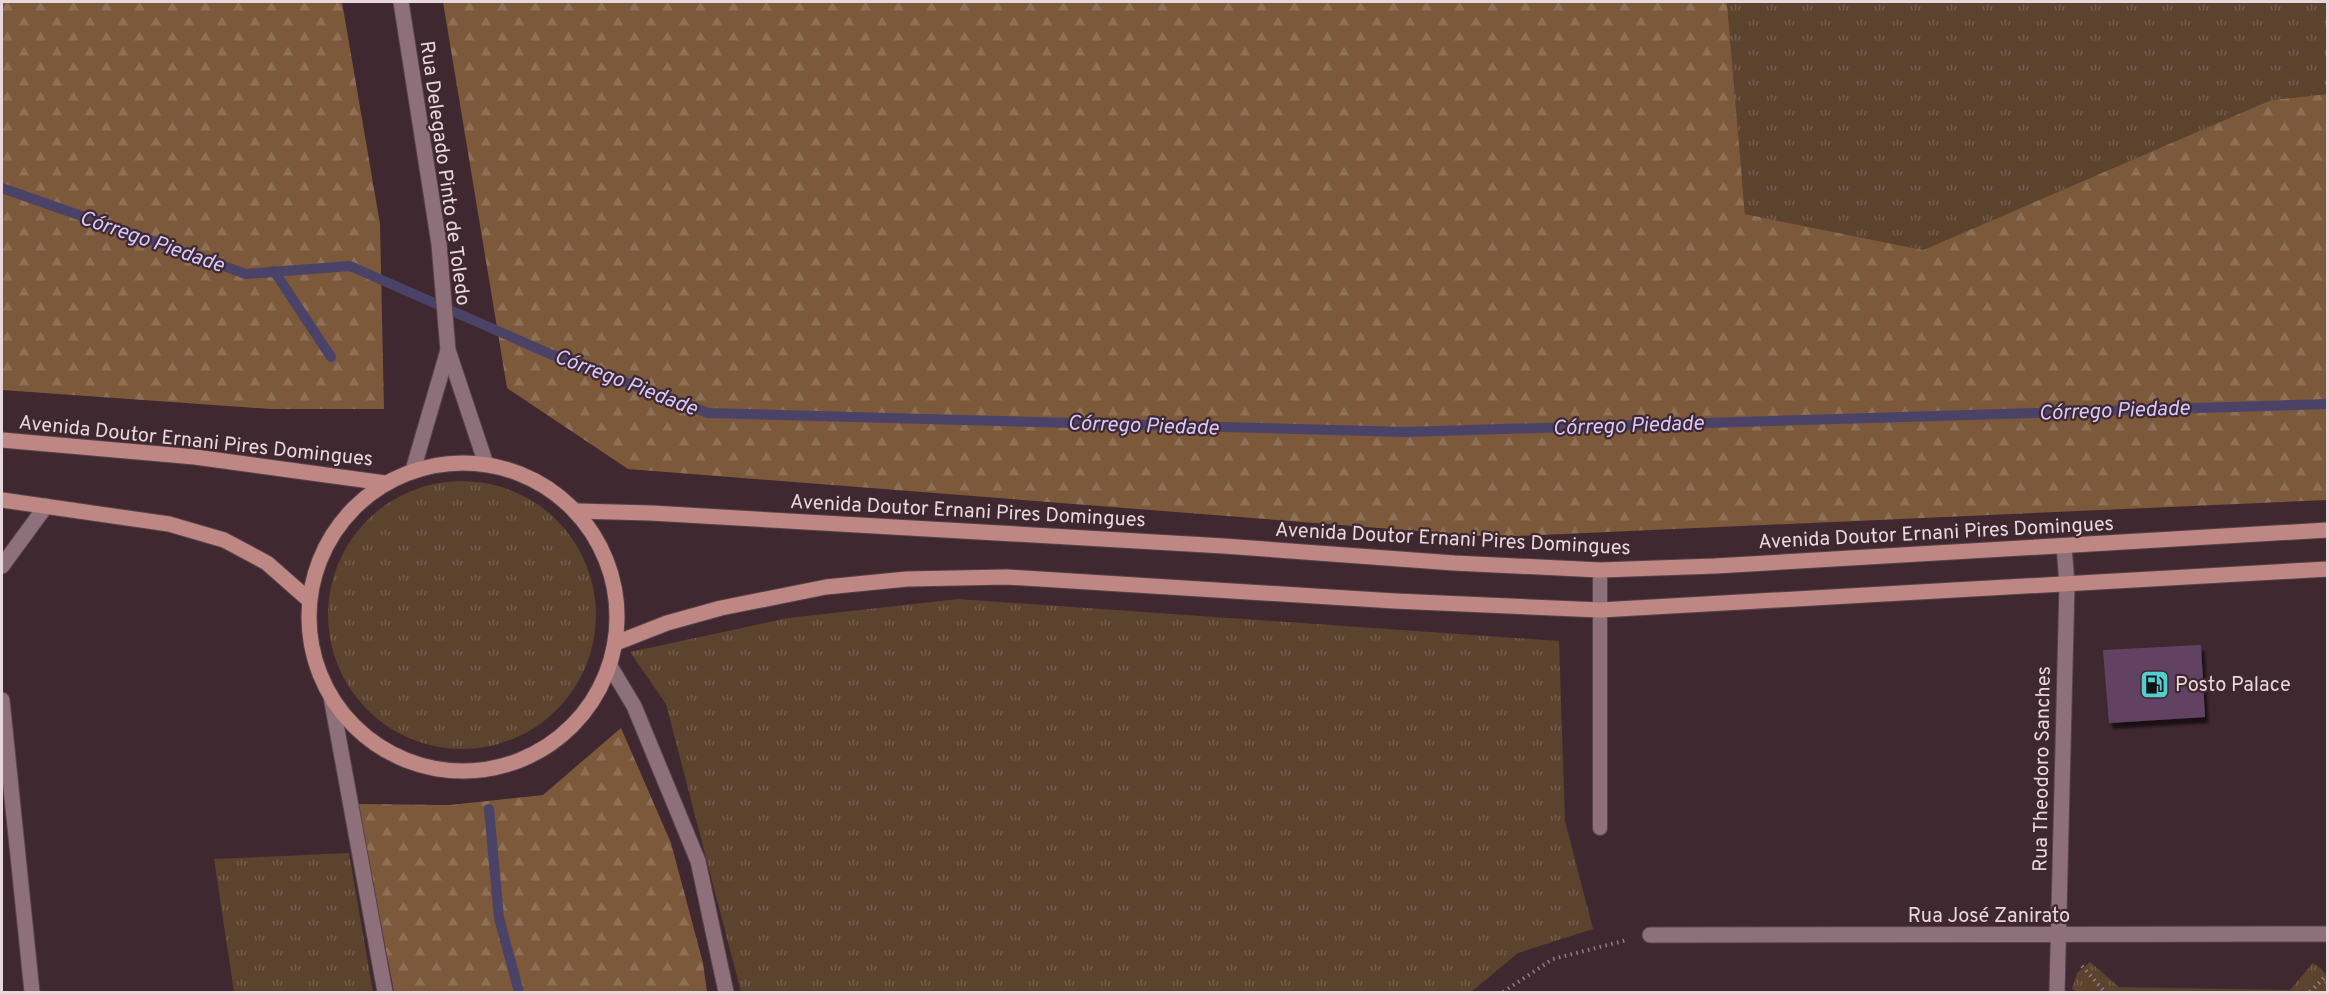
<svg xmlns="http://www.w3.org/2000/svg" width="2329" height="994" font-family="Overpass,sans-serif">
<defs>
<pattern id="grass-tufts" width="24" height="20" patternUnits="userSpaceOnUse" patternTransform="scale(1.5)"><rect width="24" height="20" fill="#5b432e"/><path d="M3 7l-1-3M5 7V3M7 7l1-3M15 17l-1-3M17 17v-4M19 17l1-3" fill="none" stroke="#735d4c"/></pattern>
<pattern id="forest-firs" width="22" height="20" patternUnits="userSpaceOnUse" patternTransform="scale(1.5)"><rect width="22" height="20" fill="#7b593a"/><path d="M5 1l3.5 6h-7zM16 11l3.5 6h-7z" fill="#8e7056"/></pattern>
<filter id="shadow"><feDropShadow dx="3.5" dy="6" stdDeviation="1.5" flood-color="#0009"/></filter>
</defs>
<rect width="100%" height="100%" fill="#402830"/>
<g fill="url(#grass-tufts)">
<path d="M1727,2H2327V94L2271,100L1923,250L1745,214Z"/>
<circle cx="462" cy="615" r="134"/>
<path d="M958,599L1559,641L1565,821L1593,929L1518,953L1471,992H741L666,704L630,652L788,618Z"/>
<path d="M349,853L373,992H234L214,859Z"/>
<path d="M2090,962L2119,987L2290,990L2313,963C2326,971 2328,976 2327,992H2077L2072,989L2077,973Z"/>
</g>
<g fill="url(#forest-firs)">
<path d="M2,2H342L380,224L384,409H270L2,390Z"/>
<path d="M443,2H1727L1745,214L1923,250L2271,100L2327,94V500L1494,537L628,469L507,388Z"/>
<path d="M621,728L671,843L703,963L707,992H394L358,804L450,805L543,795Z"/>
</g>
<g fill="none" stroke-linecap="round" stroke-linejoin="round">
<g stroke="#4b4268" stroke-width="10">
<path d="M2,188L246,274L350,266L550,354L708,413L1406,432L2328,404"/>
<path d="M274,271L331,357"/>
<path d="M489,809L499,918L519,992"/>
</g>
</g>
<path fill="#624362" filter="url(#shadow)" d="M2201,645L2205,717L2109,723L2103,650Z"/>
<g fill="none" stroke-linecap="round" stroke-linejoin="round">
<defs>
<path id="service" d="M1600,570V828"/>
<g id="minor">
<path d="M2,566L46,506"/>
<path d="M2,700L32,992"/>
<path d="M1650,935L2328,934"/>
<path d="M2057,992L2067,584L2064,546"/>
</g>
<g id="secondary">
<path d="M401,2L439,244L448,350L486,464"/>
<path d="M413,470L448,350"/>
<path d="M610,666L634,706L698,861L726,992"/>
<path d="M331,697L385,992"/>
</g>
<g id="primary">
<path d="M2,440L195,457L385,483"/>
<circle cx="463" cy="617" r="154"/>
<path d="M2,500L169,524L224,540L267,563L309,600"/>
<path d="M576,511L651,513L1224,546L1454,563L1600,570L1715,566L2328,530"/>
<path d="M616,643L667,623L721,608L826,587L907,579L1007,577L1395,601L1600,610L2328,569"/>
</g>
</defs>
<use href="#service" stroke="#58444b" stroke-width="16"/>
<use href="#minor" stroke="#58444b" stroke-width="17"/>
<use href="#secondary" stroke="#58444b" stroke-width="17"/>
<use href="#primary" stroke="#58444b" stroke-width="17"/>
<g stroke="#927e85" stroke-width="4" stroke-dasharray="1.5 4.5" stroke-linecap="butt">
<path d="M2082,966L2105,992"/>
<path d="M1503,992L1553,959L1627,940"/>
<path d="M2310,992L2328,974"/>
</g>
<use href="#service" stroke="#8d7079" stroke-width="14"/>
<use href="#minor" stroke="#8d7079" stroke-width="15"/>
<use href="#secondary" stroke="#8d7079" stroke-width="15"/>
<use href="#primary" stroke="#bf8783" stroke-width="15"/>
</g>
<defs>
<symbol id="fuel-square" viewBox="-11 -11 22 22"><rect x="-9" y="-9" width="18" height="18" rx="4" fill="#52cdd0" stroke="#402830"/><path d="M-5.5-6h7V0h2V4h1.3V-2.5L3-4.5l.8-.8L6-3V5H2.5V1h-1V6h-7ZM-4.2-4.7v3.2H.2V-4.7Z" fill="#111"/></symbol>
</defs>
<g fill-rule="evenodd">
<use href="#fuel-square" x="2138" y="668" width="33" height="33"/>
</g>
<g text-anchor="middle" stroke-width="4.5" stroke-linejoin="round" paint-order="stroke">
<g font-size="20" fill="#e8d8dd" stroke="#402830">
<text transform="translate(446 173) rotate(82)" y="7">Rua Delegado Pinto de Toledo</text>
<text transform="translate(196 440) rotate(6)" y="7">Avenida Doutor Ernani Pires Domingues</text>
<text transform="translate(968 510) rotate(3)" y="7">Avenida Doutor Ernani Pires Domingues</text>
<text transform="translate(1936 532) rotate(-3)" y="7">Avenida Doutor Ernani Pires Domingues</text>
<text transform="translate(1453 538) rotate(3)" y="7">Avenida Doutor Ernani Pires Domingues</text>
<text transform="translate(2041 769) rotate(-89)" y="7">Rua Theodoro Sanches</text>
<text x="1989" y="922">Rua José Zanirato</text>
</g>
<g font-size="20" fill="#e8d8dd" stroke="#402830" text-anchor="start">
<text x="2175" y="691">Posto Palace</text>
</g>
<g font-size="21" font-style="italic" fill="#d3c8ff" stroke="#402830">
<text transform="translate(152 241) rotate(19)" y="7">Córrego Piedade</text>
<text transform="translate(626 382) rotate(21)" y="7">Córrego Piedade</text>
<text transform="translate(2114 410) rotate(-2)" y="7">Córrego Piedade</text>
<text transform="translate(1143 425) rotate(2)" y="7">Córrego Piedade</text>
<text transform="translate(1628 425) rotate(-2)" y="7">Córrego Piedade</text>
</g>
</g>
<rect width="2329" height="994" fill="none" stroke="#e8d8dd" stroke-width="6"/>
</svg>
